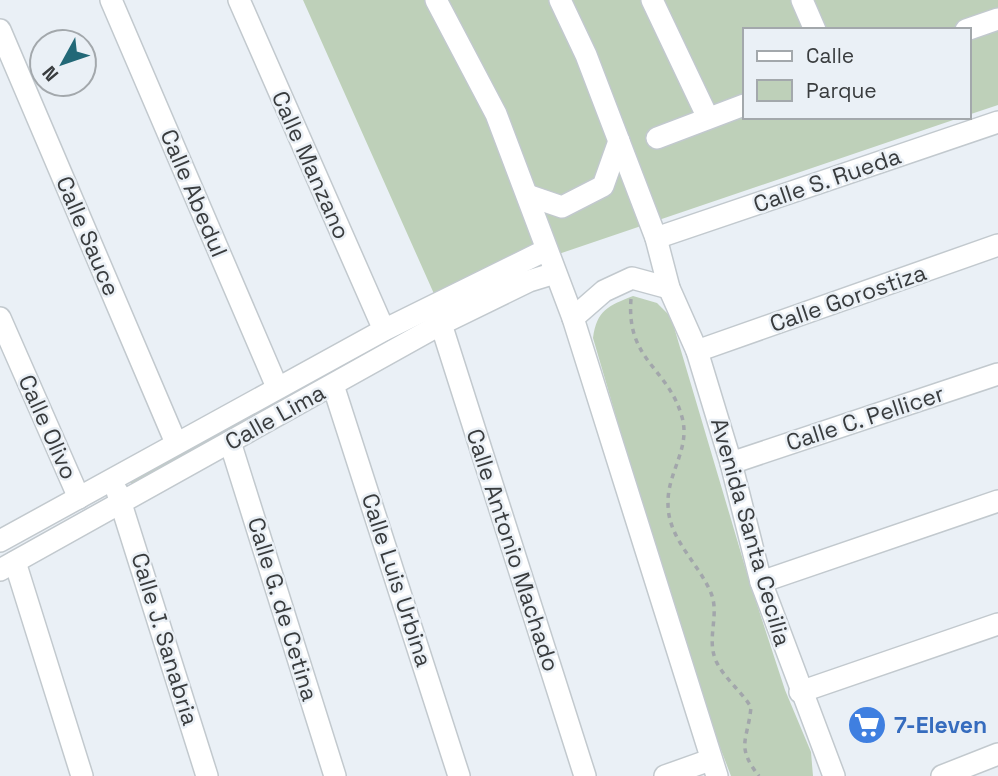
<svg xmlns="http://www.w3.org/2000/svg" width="998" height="776" font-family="'Space Grotesk',sans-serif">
<rect width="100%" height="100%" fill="#eaf0f6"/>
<g fill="#bed0b9">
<path d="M303,0H998V105L968,115V30H744V117H962L435,296Z"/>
<path d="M633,296L657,303L671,317L749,580L785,690L811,752L813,776H731L689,666L593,338C597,310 608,306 633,296Z"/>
<path d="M429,311L434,320L133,486L129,480Z"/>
</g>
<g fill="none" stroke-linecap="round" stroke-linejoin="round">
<defs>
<g id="minor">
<path d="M111,0L277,387"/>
<path d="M239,0L384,330"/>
<path d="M436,0L496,114L573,318L717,776"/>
<path d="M560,0L586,55L656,238L669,288L697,351L731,463L761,582L834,776"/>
<path d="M652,0L708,118"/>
<path d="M802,0L815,30"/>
<path d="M0,30L176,443"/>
<path d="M966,30L998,19"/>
<path d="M657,138L744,105"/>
<path d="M527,195L562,207L603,186L619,141"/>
<path d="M656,238L998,122"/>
<path d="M0,318L79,498"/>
<path d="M573,318L604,291L632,278L669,288"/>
<path d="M441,324L585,776"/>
<path d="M697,351L998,245"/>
<path d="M333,385L459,776"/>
<path d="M230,442L335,776"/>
<path d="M731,463L998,374"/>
<path d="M117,491L207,776"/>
<path d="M0,541L384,330L546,250"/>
<path d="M15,562L82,776"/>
<path d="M0,570L441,324L529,281L555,273"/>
<path d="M761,582L998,501"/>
<path d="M800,692L998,624"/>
<path d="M665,776L710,760"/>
<path d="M942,776L998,754"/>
</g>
</defs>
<use href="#minor" stroke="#c2c9ce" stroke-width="24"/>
<path stroke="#a2a6ab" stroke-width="3.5" stroke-dasharray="5 5" stroke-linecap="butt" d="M631,299C626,361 668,367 682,417C691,449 667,472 668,504C668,539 698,562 711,593C720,615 706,638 716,661C724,678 741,691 751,707C748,740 735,746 759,776"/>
<use href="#minor" stroke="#fff" stroke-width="21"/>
</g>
<defs>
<symbol id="supermarket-disc" viewBox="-11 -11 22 22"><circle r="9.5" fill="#3f7fe0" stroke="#eaf0f6"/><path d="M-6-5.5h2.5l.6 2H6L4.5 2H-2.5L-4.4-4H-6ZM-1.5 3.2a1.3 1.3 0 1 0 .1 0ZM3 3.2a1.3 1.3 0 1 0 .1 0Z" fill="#fff"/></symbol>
</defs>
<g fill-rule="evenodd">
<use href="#supermarket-disc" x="845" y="703" width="44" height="44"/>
</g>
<g text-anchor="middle" stroke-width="5" stroke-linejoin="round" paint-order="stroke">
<g font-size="23" fill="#393c3e" stroke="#eaf0f6">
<text transform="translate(311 165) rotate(66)" y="8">Calle Manzano</text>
<text transform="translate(827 180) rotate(-19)" y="8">Calle S. Rueda</text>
<text transform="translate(194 193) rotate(67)" y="8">Calle Abedul</text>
<text transform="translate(88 236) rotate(67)" y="8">Calle Sauce</text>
<text transform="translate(848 298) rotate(-19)" y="8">Calle Gorostiza</text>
<text transform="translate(275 417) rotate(-29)" y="8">Calle Lima</text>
<text transform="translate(865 418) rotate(-18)" y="8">Calle C. Pellicer</text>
<text transform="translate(48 427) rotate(66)" y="8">Calle Olivo</text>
<text transform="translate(751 532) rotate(74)" y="8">Avenida Santa Cecilia</text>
<text transform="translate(513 550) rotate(72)" y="8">Calle Antonio Machado</text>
<text transform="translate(397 580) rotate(72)" y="8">Calle Luis Urbina</text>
<text transform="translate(283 609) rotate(73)" y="8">Calle G. de Cetina</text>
<text transform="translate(165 639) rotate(73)" y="8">Calle J. Sanabria</text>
</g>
<g font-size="23" font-weight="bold" fill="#366cbe" stroke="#eaf0f6" text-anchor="start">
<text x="894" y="733">7-Eleven</text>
</g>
</g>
<rect x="743" y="28" width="228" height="91" fill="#eaf0f6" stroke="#a3a8ac" stroke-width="2"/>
<rect x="757" y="51" width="35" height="10" fill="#ffffff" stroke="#a3a8ac" stroke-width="2"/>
<text x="806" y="63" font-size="21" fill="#393c3e">Calle</text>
<rect x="757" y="80" width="35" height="21" fill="#bed0b9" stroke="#a3a8ac" stroke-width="2"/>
<text x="806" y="98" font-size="21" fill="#393c3e">Parque</text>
<g transform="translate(63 63) rotate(230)"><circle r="33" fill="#eaf0f6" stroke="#a3a8ac" stroke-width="2"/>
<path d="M0-5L12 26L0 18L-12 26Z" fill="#226877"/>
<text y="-10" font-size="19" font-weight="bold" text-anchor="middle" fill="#393c3e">N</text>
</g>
</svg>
